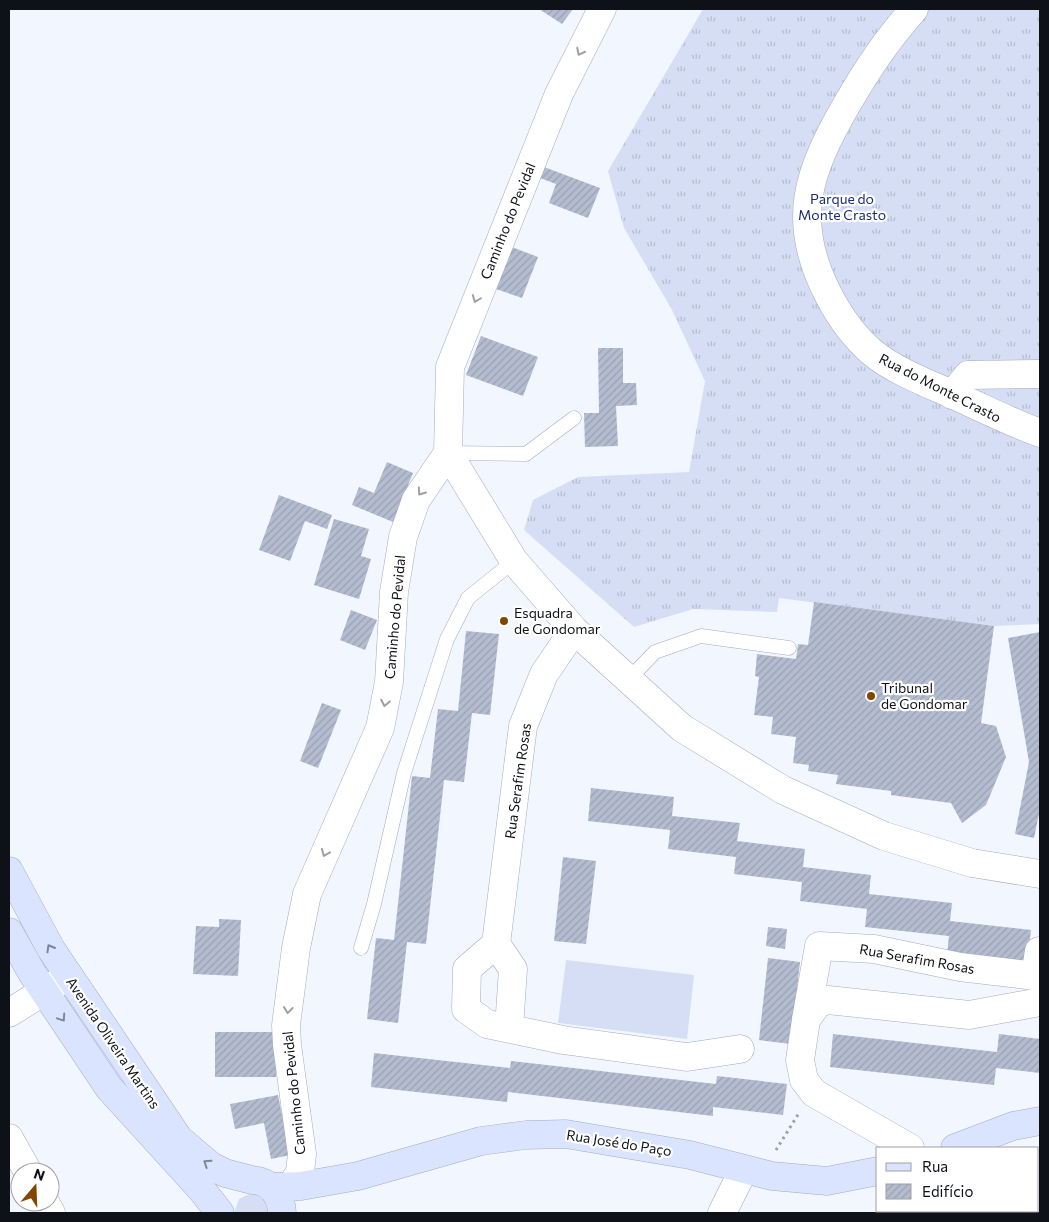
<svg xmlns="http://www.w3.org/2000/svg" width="1049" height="1222" font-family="Commissioner,sans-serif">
<defs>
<pattern id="grass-tufts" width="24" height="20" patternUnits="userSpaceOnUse" patternTransform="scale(1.25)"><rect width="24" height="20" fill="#d5def4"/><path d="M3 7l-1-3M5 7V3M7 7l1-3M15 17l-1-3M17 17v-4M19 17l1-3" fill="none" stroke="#b6bdd0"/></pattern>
<pattern id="building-hatch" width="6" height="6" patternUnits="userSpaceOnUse" patternTransform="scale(1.25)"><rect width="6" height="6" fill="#b4bcd0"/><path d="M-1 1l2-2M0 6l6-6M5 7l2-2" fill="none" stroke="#9aa1b2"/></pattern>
</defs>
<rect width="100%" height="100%" fill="#f2f6ff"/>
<path fill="url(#grass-tufts)" d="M703,9H1040V624L994,626L779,598L777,612L693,609L634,627L524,530L533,500L578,477L689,472L705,381L671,308L624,228L608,171Z"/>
<g fill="#d5def4">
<path d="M566,960L694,975L687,1039L558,1023Z"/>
<path d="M249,1194L255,1195L264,1200L268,1213H234L239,1199Z"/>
</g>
<g fill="url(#building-hatch)">
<path d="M539,9H573L562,24Z"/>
<path d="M544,167L600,188L588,218L549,203L556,184L540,178Z"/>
<path d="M509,246L538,257L522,298L493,288Z"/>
<path d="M481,336L538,357L523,396L466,375Z"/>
<path d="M598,348H623V383H636L637,405L616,406L618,446L585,447L584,413H599Z"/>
<path d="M387,462L413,473L393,522L352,505L359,487L374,493Z"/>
<path d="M279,495L332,515L327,529L305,521L290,561L259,550Z"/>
<path d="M334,519L369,529L361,556L371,559L359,599L314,585Z"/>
<path d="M814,602L994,626L981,723L996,726L1006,757L986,805L962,823L951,803L891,795V791L836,784L838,775L808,771L809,765L793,763L796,737L771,734L773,717L754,715L759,677L755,676L757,654L796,659L798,644L808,645Z"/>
<path d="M351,610L377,620L365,650L340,640Z"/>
<path d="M466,631L499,634L490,715L472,713L464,782L444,780L426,944L407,942L398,1023L367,1019L376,938L394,940L412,776L430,778L438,709L458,711Z"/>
<path d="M1040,632V809L1034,838L1015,834L1029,762L1008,638Z"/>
<path d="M322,703L341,710L318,768L300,761Z"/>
<path d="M591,788L674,797L672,816L740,823L737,841L805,849L803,867L871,875L869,894L952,903L950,921L1031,930L1027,963L947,954L949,936L865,927L867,909L800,901L802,882L734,874L736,857L668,849L670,830L588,821Z"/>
<path d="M563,857L596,861L586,944L554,941Z"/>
<path d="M219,919L241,920L238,976L193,974L196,926L219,927Z"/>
<path d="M768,927L787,929L785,949L766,946Z"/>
<path d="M768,958L800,962L791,1044L759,1040Z"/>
<rect x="215" y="1032" width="61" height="45"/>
<path d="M833,1034L997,1052L999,1034L1040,1039V1073L996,1068L994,1085L830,1067Z"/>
<path d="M374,1053L510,1068L511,1061L716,1084L717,1076L787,1084L783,1115L713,1107V1116L508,1092L507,1102L371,1087Z"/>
<path d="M278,1095L290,1155L271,1159L264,1123L235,1129L230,1104Z"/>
<path d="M968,1211H1010L1016,1213H967Z"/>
</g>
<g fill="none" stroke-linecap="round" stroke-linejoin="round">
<defs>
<g id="lane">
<path d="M448,453L526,454L574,418"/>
<path d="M628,680L655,652L701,636L789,648"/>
<path d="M361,948L374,904L404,773L447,639L468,598L514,561"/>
</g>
<g id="street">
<path d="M914,9C886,41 868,68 847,104C807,173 790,222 829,296C840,317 855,338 873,353C892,369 924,382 947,392C978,406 1008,421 1040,433"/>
<path d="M952,395L968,375L1040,374"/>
<path d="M448,453L514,561L574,630L682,728L783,790L884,836L972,863L1040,874"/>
<path d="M574,630L544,674L523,726L496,944L467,969L466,1009L487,1024L563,1040L687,1057L740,1049"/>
<path d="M496,944L513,969L509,1028"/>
<path d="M9,1013L65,978"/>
<path d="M806,1020L819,946L874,949L960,967L1035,976L1039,951"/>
<path d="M9,1138L28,1172"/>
<path d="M910,1148L814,1093L804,1080L800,1060L806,1020L818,1003L828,1000L969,1015L1040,1002"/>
<path d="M291,1187L300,1172L302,1154L287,1045L286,1025L296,948L307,894L380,728L389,682L394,592L403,537L416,500L448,453L450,367L559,94L602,9"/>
<path d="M45,1202L51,1213"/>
<path d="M722,1213L744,1169"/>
</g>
<g id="secondary">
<path d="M9,871L51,949L179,1139L211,1166L225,1173L252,1180"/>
<path d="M9,932L32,973L109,1088L201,1189L220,1213"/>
<path d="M955,1148L1013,1126L1040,1121"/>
<path d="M259,1181C275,1186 281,1198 282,1213"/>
<path d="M271,1187L301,1186L358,1176L481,1141L526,1135L566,1134L690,1155L772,1176L827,1181L878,1171"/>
</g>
</defs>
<use href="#lane" stroke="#a3abbf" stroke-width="15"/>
<use href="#street" stroke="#a3abbf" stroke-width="29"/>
<use href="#secondary" stroke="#a3abbf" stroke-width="29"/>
<path stroke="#9da0a9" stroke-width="3" stroke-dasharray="2.5 4" stroke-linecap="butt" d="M776,1150L799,1113"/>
<use href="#lane" stroke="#fff" stroke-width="14"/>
<use href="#street" stroke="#fff" stroke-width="28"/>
<use href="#secondary" stroke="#dae4fe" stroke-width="28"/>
</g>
<defs><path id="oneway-chevron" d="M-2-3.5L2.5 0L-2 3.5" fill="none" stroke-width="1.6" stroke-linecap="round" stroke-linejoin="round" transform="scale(1.25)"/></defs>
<g stroke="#9fa0a3">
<use href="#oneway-chevron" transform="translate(580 52) rotate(117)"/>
<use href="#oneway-chevron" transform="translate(476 299) rotate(111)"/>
<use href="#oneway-chevron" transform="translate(421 492) rotate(125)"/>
<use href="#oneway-chevron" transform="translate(385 703) rotate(101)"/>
<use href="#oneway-chevron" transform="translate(325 853) rotate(113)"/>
<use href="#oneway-chevron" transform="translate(288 1010) rotate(97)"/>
</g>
<g stroke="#7e8596">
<use href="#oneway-chevron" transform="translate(50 948) rotate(-120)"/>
<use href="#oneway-chevron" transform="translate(62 1018) rotate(56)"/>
<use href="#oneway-chevron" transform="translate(207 1163) rotate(-146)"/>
</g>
<g fill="#824502" stroke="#fff" stroke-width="2">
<circle cx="504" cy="621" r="5"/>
<circle cx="871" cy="696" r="5"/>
</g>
<g text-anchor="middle" stroke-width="4.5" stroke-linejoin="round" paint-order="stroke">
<g font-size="14" fill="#1b2c73" stroke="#fff">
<text x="842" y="204">Parque do<tspan x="842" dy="16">Monte Crasto</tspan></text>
</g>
<g font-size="14" fill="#0e1118" stroke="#fff">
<text transform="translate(508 221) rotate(-68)" y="5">Caminho do Pevidal</text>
<text transform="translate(940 388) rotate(27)" y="5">Rua do Monte Crasto</text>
<text transform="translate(395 617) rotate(-85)" y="5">Caminho do Pevidal</text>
<text transform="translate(518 781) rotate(-82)" y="5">Rua Serafim Rosas</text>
<text transform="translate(917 959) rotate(10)" y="5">Rua Serafim Rosas</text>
<text transform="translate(113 1043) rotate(56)" y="5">Avenida Oliveira Martins</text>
<text transform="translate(294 1093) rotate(-96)" y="5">Caminho do Pevidal</text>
<text transform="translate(619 1143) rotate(9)" y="5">Rua José do Paço</text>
</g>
<g font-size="14" fill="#0e1118" stroke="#fff" text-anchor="start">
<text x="514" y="618">Esquadra<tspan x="514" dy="16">de Gondomar</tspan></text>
<text x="881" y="693">Tribunal<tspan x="881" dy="16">de Gondomar</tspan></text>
</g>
</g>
<rect width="1049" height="1222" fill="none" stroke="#0e1118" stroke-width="20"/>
<rect x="876" y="1147" width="162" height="65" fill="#ffffff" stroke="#9fa0a3"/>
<rect x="886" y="1163" width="25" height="8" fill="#dae4fe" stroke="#9fa0a3"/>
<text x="922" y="1172" font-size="15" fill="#0e1118">Rua</text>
<rect x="886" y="1184" width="25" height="15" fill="url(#building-hatch)" stroke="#9fa0a3"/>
<text x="922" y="1197" font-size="15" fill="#0e1118">Edifício</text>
<g transform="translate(35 1187) rotate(19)"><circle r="24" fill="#ffffff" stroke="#9fa0a3"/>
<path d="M0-4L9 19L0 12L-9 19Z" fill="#824502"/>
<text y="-8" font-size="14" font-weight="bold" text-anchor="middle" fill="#0e1118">N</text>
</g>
</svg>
